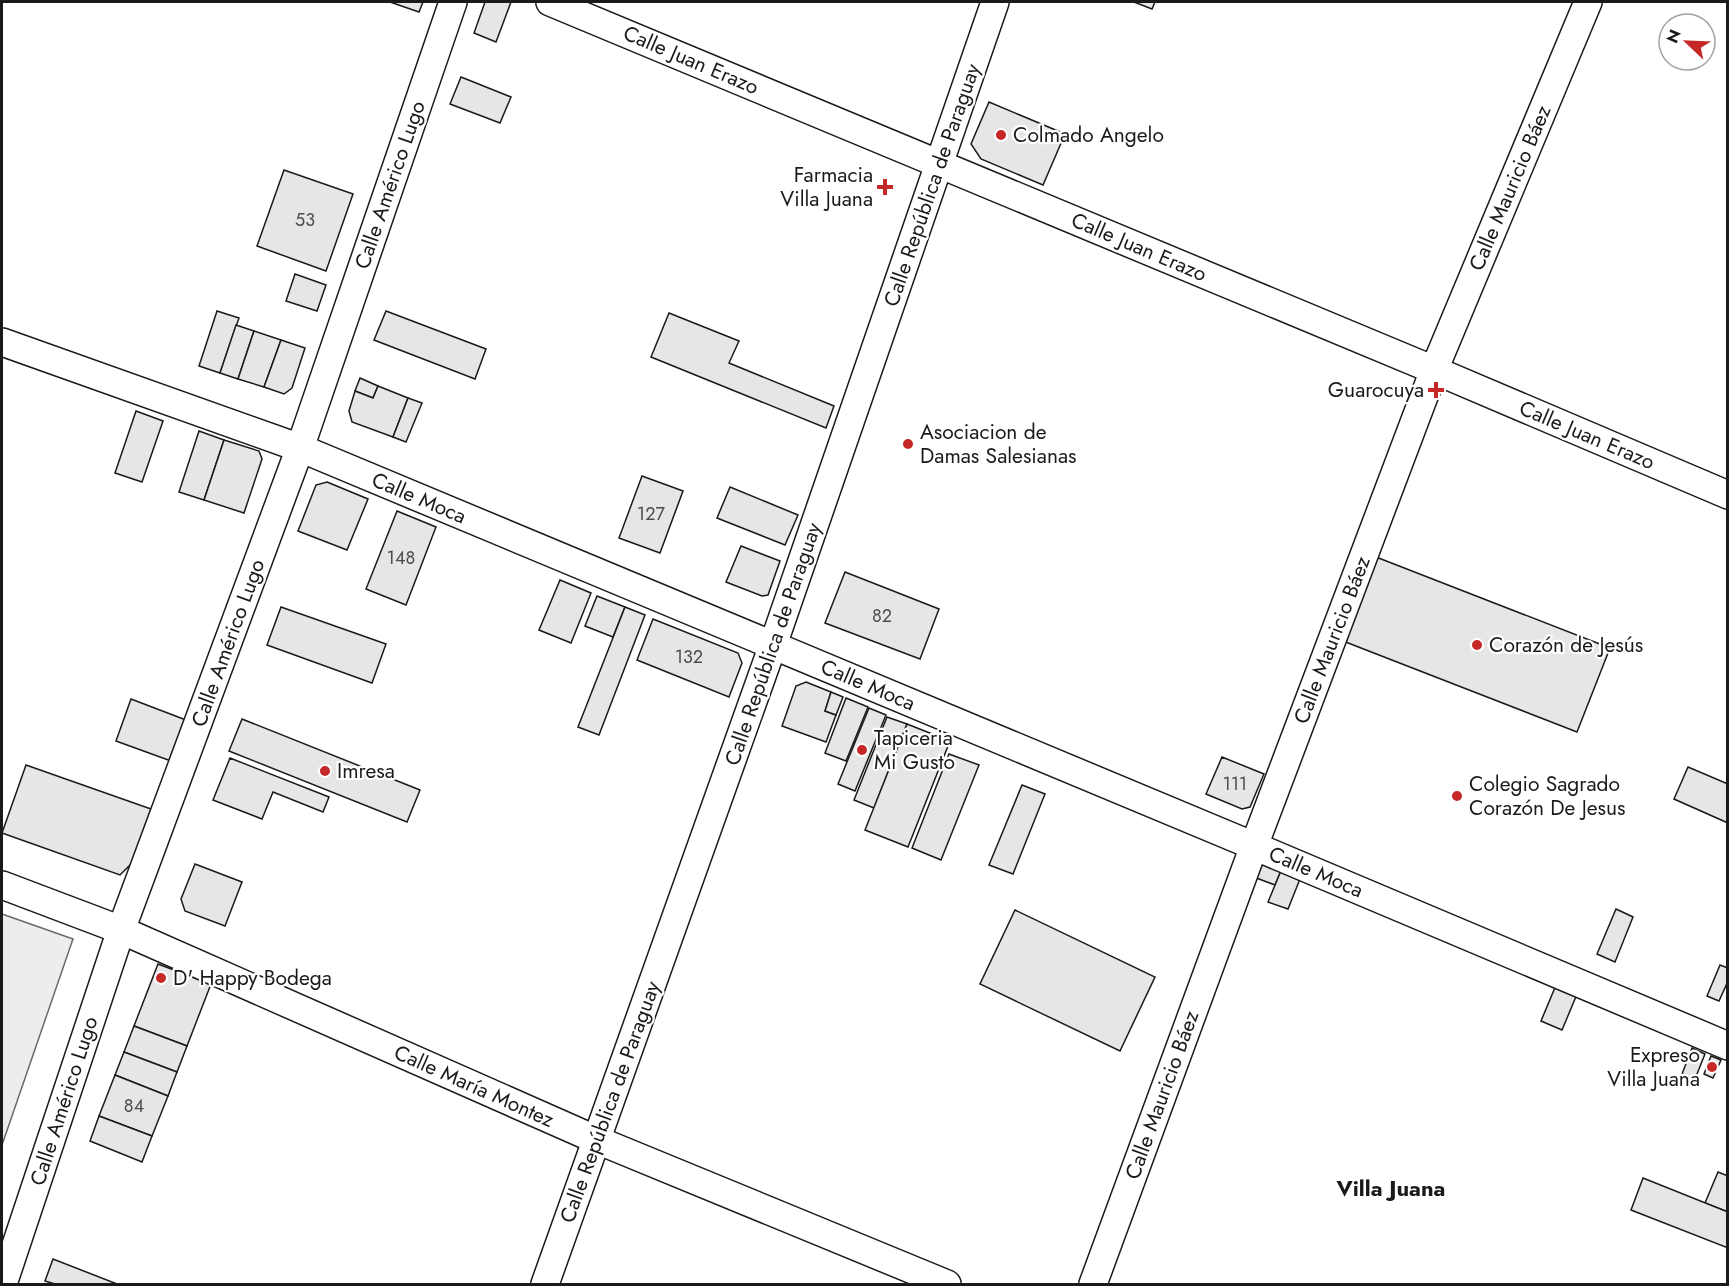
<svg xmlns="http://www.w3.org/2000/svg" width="1729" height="1286" font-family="Jost,sans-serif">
<rect width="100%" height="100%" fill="#fff"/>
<path fill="#ededed" stroke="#6a6a6a" stroke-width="1.5" d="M2,914L73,939L2,1145Z"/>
<g fill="#e6e6e6" stroke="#1a1a1a" stroke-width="1.5">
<path d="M390,2H423L419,12Z"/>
<path d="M485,2H511L496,42L474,33Z"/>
<path d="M1134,2H1155L1152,9Z"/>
<path d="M461,77L511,97L500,123L450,104Z"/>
<path d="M989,102L1065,134L1043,185L981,159L971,144Z"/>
<path d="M284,170L353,194L326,271L257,246Z"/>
<path d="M295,274L326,285L317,311L286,301Z"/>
<path d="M217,311L239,318L220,373L199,366Z"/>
<path d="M386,311L486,349L475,379L374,340Z"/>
<path d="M669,313L739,341L729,363L834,406L826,428L651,357Z"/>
<path d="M236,325L254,331L238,379L220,373Z"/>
<path d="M254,331L281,340L264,387L238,379Z"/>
<path d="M281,340L305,348L292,388L284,394L264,387Z"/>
<path d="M360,378L378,386L373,398L355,391Z"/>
<path d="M378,386L408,398L393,437L352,422L349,411L355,391L373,398Z"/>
<path d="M408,398L422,403L406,442L393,437Z"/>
<path d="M136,411L163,421L142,482L115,473Z"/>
<path d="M199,431L224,440L204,500L179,492Z"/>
<path d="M224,440L259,451L262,459L244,513L204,500Z"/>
<path d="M642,476L683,491L660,553L619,538Z"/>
<path d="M327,482L368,499L347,550L298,531L316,485Z"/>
<path d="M730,487L798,515L785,545L717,518Z"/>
<path d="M397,511L436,527L406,605L366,589Z"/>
<path d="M741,546L780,561L768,595L762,596L726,582Z"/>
<path d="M1376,557L1610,648L1577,732L1343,641Z"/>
<path d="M845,572L939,609L920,659L825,623Z"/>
<path d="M560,580L591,593L571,643L539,630Z"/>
<path d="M597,596L625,607L613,637L585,626Z"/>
<path d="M281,607L386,644L372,683L267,645Z"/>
<path d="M625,607L645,615L599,735L578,727Z"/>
<path d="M653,619L738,653L742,663L729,697L637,660Z"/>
<path d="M806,682L831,692L825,711L836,715L826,742L782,726L796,686Z"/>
<path d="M831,692L843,697L836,715L825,711Z"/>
<path d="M846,698L868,707L846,761L825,753Z"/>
<path d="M131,699L186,720L171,761L116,741Z"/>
<path d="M869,708L886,715L855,791L838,784Z"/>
<path d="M887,717L907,724L874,808L854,800Z"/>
<path d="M242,719L420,790L407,822L229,751Z"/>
<path d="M907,724L950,741L908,847L865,830Z"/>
<path d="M949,754L979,765L941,860L912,848Z"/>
<path d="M1222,757L1264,774L1250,807L1242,809L1206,794Z"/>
<path d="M230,758L329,797L323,812L273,792L262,819L213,800Z"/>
<path d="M26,765L151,809L133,862L120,875L2,833Z"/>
<path d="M1688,767L1728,784V823L1674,799Z"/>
<path d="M1022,785L1045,794L1013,874L989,865Z"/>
<path d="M1259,857L1285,861L1275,885L1251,876Z"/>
<path d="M1285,861L1304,869L1288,909L1268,902Z"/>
<path d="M195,864L242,882L225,926L185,911L181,899Z"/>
<path d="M1616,909L1633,917L1615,962L1597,954Z"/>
<path d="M1015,910L1155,977L1120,1051L980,984Z"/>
<path d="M158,964L211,984L187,1046L134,1026Z"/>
<path d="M1720,965L1728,968V981L1719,1001L1707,996Z"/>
<path d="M1559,978L1580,987L1562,1030L1541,1021Z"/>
<path d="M134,1026L187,1046L177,1072L124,1052Z"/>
<path d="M1692,1048L1705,1054L1695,1079L1682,1074Z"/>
<path d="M124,1052L177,1072L168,1096L115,1075Z"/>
<path d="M1711,1056L1721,1060L1713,1078L1704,1074Z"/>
<path d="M115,1075L168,1096L152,1136L99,1116Z"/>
<path d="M99,1116L152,1136L142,1162L90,1141Z"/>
<path d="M1718,1172L1728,1176V1212L1705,1203Z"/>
<path d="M1643,1178L1728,1212V1248L1631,1210Z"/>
<path d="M53,1259L117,1284H55L45,1281Z"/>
</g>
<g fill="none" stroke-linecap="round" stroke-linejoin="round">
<defs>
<g id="street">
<path d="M550,2L1434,370L1728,495"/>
<path d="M2,342L300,448L1254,846L1728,1046"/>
<path d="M2,885L121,930L597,1140L947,1284"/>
<path d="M3,1284L121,930L300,448L453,2"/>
<path d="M545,1284L773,645L995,2"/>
<path d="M1093,1284L1254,846L1434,370L1588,2"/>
</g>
</defs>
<use href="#street" stroke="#1a1a1a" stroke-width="30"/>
<use href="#street" stroke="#fff" stroke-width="27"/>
</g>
<g fill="#c62828" stroke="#fff" stroke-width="2">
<circle cx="1001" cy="135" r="6"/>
<path d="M882 178h6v6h6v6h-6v6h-6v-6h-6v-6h6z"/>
<path d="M1433 381h6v6h6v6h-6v6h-6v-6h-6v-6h6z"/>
<circle cx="908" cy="444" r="6"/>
<circle cx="1477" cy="645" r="6"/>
<circle cx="862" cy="750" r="6"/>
<circle cx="325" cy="771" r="6"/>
<circle cx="1457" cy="796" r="6"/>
<circle cx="161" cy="978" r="6"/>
<circle cx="1712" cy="1067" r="6"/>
</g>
<g text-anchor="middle" stroke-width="4.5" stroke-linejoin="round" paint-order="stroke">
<g font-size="18" fill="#4d4d4d">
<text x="305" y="226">53</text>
<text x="651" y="520">127</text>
<text x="401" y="564">148</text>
<text x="882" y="622">82</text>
<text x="689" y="663">132</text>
<text x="1235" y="790">111</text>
<text x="134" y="1112">84</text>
</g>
<g font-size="21" fill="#1a1a1a" stroke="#fff">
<text transform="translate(691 60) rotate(23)" y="7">Calle Juan Erazo</text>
<text transform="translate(390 185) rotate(-71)" y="7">Calle Américo Lugo</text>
<text transform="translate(932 185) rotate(-71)" y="7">Calle República de Paraguay</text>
<text transform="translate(1510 188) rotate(-67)" y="7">Calle Mauricio Báez</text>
<text transform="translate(1139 247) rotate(23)" y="7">Calle Juan Erazo</text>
<text transform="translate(1587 435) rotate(23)" y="7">Calle Juan Erazo</text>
<text transform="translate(419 498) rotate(23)" y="7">Calle Moca</text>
<text transform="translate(1332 640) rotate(-69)" y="7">Calle Mauricio Báez</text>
<text transform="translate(228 643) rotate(-70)" y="7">Calle Américo Lugo</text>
<text transform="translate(773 644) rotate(-71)" y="7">Calle República de Paraguay</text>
<text transform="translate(868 685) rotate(23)" y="7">Calle Moca</text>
<text transform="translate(1316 872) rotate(23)" y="7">Calle Moca</text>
<text transform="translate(474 1086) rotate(24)" y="7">Calle María Montez</text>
<text transform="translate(1162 1095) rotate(-70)" y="7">Calle Mauricio Báez</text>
<text transform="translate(64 1101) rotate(-72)" y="7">Calle Américo Lugo</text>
<text transform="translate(610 1102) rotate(-70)" y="7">Calle República de Paraguay</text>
</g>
<g font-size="21" fill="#1a1a1a" stroke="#fff" text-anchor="start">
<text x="1013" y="142">Colmado Angelo</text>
<text x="873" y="182" text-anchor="end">Farmacia<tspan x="873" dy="24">Villa Juana</tspan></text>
<text x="1424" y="397" text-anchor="end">Guarocuya</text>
<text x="920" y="439">Asociacion de<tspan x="920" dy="24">Damas Salesianas</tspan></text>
<text x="1489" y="652">Corazón de Jesús</text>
<text x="874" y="745">Tapiceria<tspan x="874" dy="24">Mi Gusto</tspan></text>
<text x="337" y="778">Imresa</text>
<text x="1469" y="791">Colegio Sagrado<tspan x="1469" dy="24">Corazón De Jesus</tspan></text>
<text x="173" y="985">D' Happy Bodega</text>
<text x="1700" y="1062" text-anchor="end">Expreso<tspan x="1700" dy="24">Villa Juana</tspan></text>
</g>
<g font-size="22" font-weight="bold" fill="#1a1a1a" stroke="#fff">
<text x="1391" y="1196">Villa Juana</text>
</g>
</g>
<rect width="1729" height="1286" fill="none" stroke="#1a1a1a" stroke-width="6"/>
<g transform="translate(1687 42) rotate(293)"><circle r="28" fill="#ffffff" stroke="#a3a3a3" stroke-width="1.5"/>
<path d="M0-4.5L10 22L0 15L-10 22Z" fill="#c62828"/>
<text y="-9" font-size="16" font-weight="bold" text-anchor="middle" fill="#1a1a1a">N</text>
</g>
</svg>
